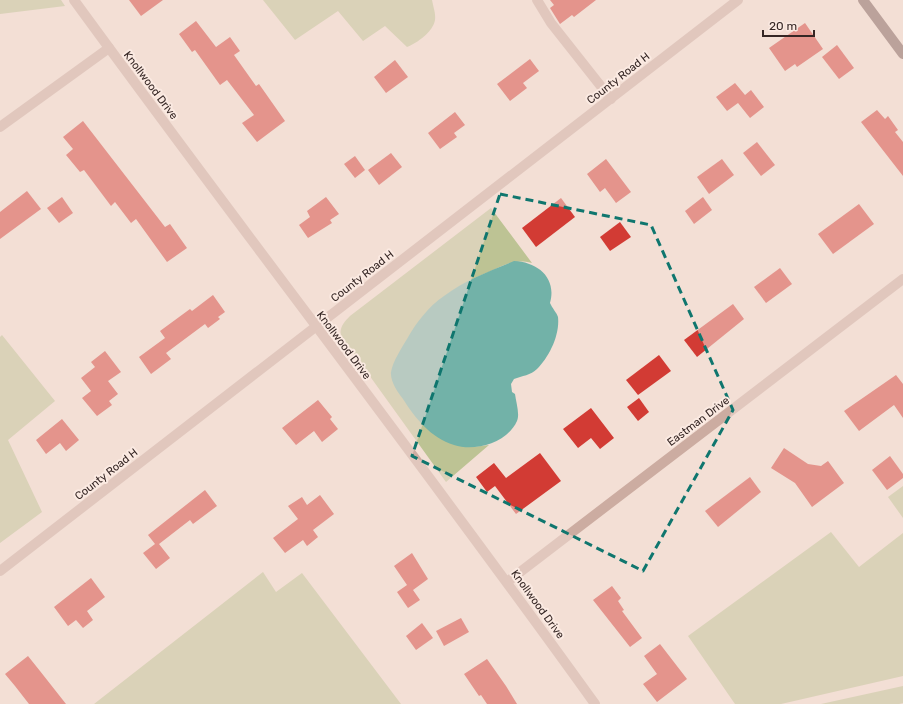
<svg xmlns="http://www.w3.org/2000/svg" width="903" height="704" font-family="Rubik,sans-serif">
<rect width="100%" height="100%" fill="#f3dfd5"/>
<g fill="#bdc394">
<path d="M0,0H61L65,6L0,14Z"/>
<path d="M263,0H432C433,6 436,14 435,20C433,32 417,43 407,47L385,26L363,41L338,11L295,40Z"/>
<path d="M491,208L532,263C514,259 507,264 491,271C439,291 412,322 391,373L473,447L489,445L446,482L341,336C339,328 344,322 350,316Z"/>
<path d="M2,335L55,401L8,440L42,512L0,543V337Z"/>
<path d="M903,486V518L888,497Z"/>
<path d="M831,532L859,567L903,533V676L781,704H735L688,636Z"/>
<path d="M263,572L276,592L302,573L401,704H94Z"/>
<path d="M903,686V703L899,704H821Z"/>
</g>
<path fill="#72b2a8" d="M514,261C538,262 557,278 550,303C552,308 557,313 558,317C560,335 549,357 537,369C531,375 522,376 514,379L511,384L512,392L515,394C516,402 520,414 517,421C507,443 475,452 454,445C431,438 415,418 403,399C398,393 390,381 391,372C393,361 401,349 407,339C416,323 428,307 444,296C465,280 490,271 514,261Z"/>
<g fill="#d23b34">
<path d="M129,0H163L141,16Z"/>
<path d="M550,0H596L574,17L572,15L560,24L550,8L554,5Z"/>
<path d="M196,21L216,47L230,37L240,51L234,55L256,86L259,84L285,121L257,142L242,123L254,115L227,80L220,85L195,50L192,52L179,34Z"/>
<path d="M805,23L823,49L797,67L795,64L785,71L769,48Z"/>
<path d="M837,45L854,68L839,79L822,57Z"/>
<path d="M530,59L539,71L523,83L527,88L510,101L497,84Z"/>
<path d="M395,60L408,77L386,93L374,77Z"/>
<path d="M735,83L745,95L751,90L764,107L750,118L738,103L727,111L716,97Z"/>
<path d="M877,110L885,119L888,116L898,130L895,132L903,142V176L861,122Z"/>
<path d="M455,112L465,125L454,133L457,137L440,149L428,133Z"/>
<path d="M83,121L165,227L170,224L187,248L167,262L136,219L131,223L115,202L111,206L84,170L80,172L66,155L73,149L63,137Z"/>
<path d="M757,142L775,165L761,176L743,153Z"/>
<path d="M391,153L402,167L379,185L368,170Z"/>
<path d="M355,156L365,170L355,178L344,164Z"/>
<path d="M606,159L631,192L616,203L605,188L600,192L587,174Z"/>
<path d="M722,159L734,175L709,194L697,177Z"/>
<path d="M27,191L41,209L0,239V212Z"/>
<path d="M62,197L73,213L59,223L47,208Z"/>
<path d="M326,197L339,214L330,220L332,223L308,238L299,225L310,217L307,211Z"/>
<path d="M703,197L712,210L694,224L685,211Z"/>
<path d="M561,198L575,217L536,247L522,228Z"/>
<path d="M859,204L874,224L833,254L818,234Z"/>
<path d="M620,222L631,237L610,251L600,237Z"/>
<path d="M780,268L792,284L766,303L754,287Z"/>
<path d="M213,295L225,312L218,317L220,319L208,328L205,324L166,353L171,359L151,374L139,357L165,338L160,331L190,309L192,311Z"/>
<path d="M733,304L744,319L697,357L684,340Z"/>
<path d="M105,351L121,372L108,381L118,394L109,401L112,405L97,416L82,398L91,391L81,378L95,367L91,362Z"/>
<path d="M659,355L671,371L638,395L626,380Z"/>
<path d="M896,375L903,384V418L894,405L859,431L844,411Z"/>
<path d="M639,398L649,412L638,421L627,407Z"/>
<path d="M318,400L332,417L330,419L338,429L322,442L314,431L296,445L282,428Z"/>
<path d="M591,408L614,438L600,449L591,438L578,448L563,429Z"/>
<path d="M62,419L79,440L66,451L60,443L46,454L36,440Z"/>
<path d="M784,448L808,464L821,466L828,461L844,483L812,507L795,483L771,468Z"/>
<path d="M540,453L561,481L516,514L495,486L487,492L476,477L494,463L506,478Z"/>
<path d="M890,456L903,474V478L887,490L872,470Z"/>
<path d="M750,477L761,492L718,527L705,511Z"/>
<path d="M205,490L217,506L193,524L190,520L159,544L170,558L156,569L143,553L155,544L148,535Z"/>
<path d="M320,495L334,514L313,530L318,537L307,546L303,540L285,553L273,538L298,519L288,506L302,497L307,505Z"/>
<path d="M412,553L428,579L413,590L420,600L408,608L397,592L407,585L394,566Z"/>
<path d="M91,578L105,597L87,611L93,620L83,628L76,620L68,626L54,607Z"/>
<path d="M612,586L621,598L618,601L624,610L622,611L642,638L630,647L593,600Z"/>
<path d="M461,618L469,632L444,646L436,631Z"/>
<path d="M422,623L433,638L416,650L406,636Z"/>
<path d="M660,644L687,679L657,702L643,684L657,674L644,656Z"/>
<path d="M28,656L40,671L66,704H29L15,686L5,674Z"/>
<path d="M487,659L506,686L517,704H487L481,695L479,696L464,674Z"/>
</g>
<g fill="none" stroke-linecap="round" stroke-linejoin="round">
<g stroke="#ccaca1" stroke-width="10">
<path d="M74,0C246,236 425,467 595,704"/>
<path d="M537,0L551,23L611,99"/>
<path d="M0,127L109,48"/>
<path d="M0,571L738,0"/>
<path d="M507,582L903,279"/>
</g>
<path stroke="#795954" stroke-width="10" d="M863,0L903,54"/>
</g>
<path d="M0 0H903V704H0ZM500,194L651,225L733,410L643,571L412,456Z" fill="#f3dfd5" fill-opacity=".55" fill-rule="evenodd"/>
<path fill="none" stroke="#0f766e" stroke-width="3" stroke-dasharray="8 5" stroke-linejoin="round" d="M500,194L651,225L733,410L643,571L412,456Z"/>
<g text-anchor="middle" stroke-width="4" stroke-linejoin="round" paint-order="stroke">
<g font-size="11" fill="#352624" stroke="#fbeae2">
<text transform="translate(618 78) rotate(-38)" y="4">County Road H</text>
<text transform="translate(151 85) rotate(53)" y="4">Knollwood Drive</text>
<text transform="translate(362 276) rotate(-38)" y="4">County Road H</text>
<text transform="translate(344 345) rotate(53)" y="4">Knollwood Drive</text>
<text transform="translate(698 421) rotate(-37)" y="4">Eastman Drive</text>
<text transform="translate(106 474) rotate(-38)" y="4">County Road H</text>
<text transform="translate(538 604) rotate(54)" y="4">Knollwood Drive</text>
</g>
</g>
<path d="M763 30v6h51v-6" fill="none" stroke="#352624" stroke-width="2"/>
<text x="769" y="30" font-size="12" fill="#352624" stroke="#fbeae2" stroke-width="3" paint-order="stroke">20 m</text>
</svg>
